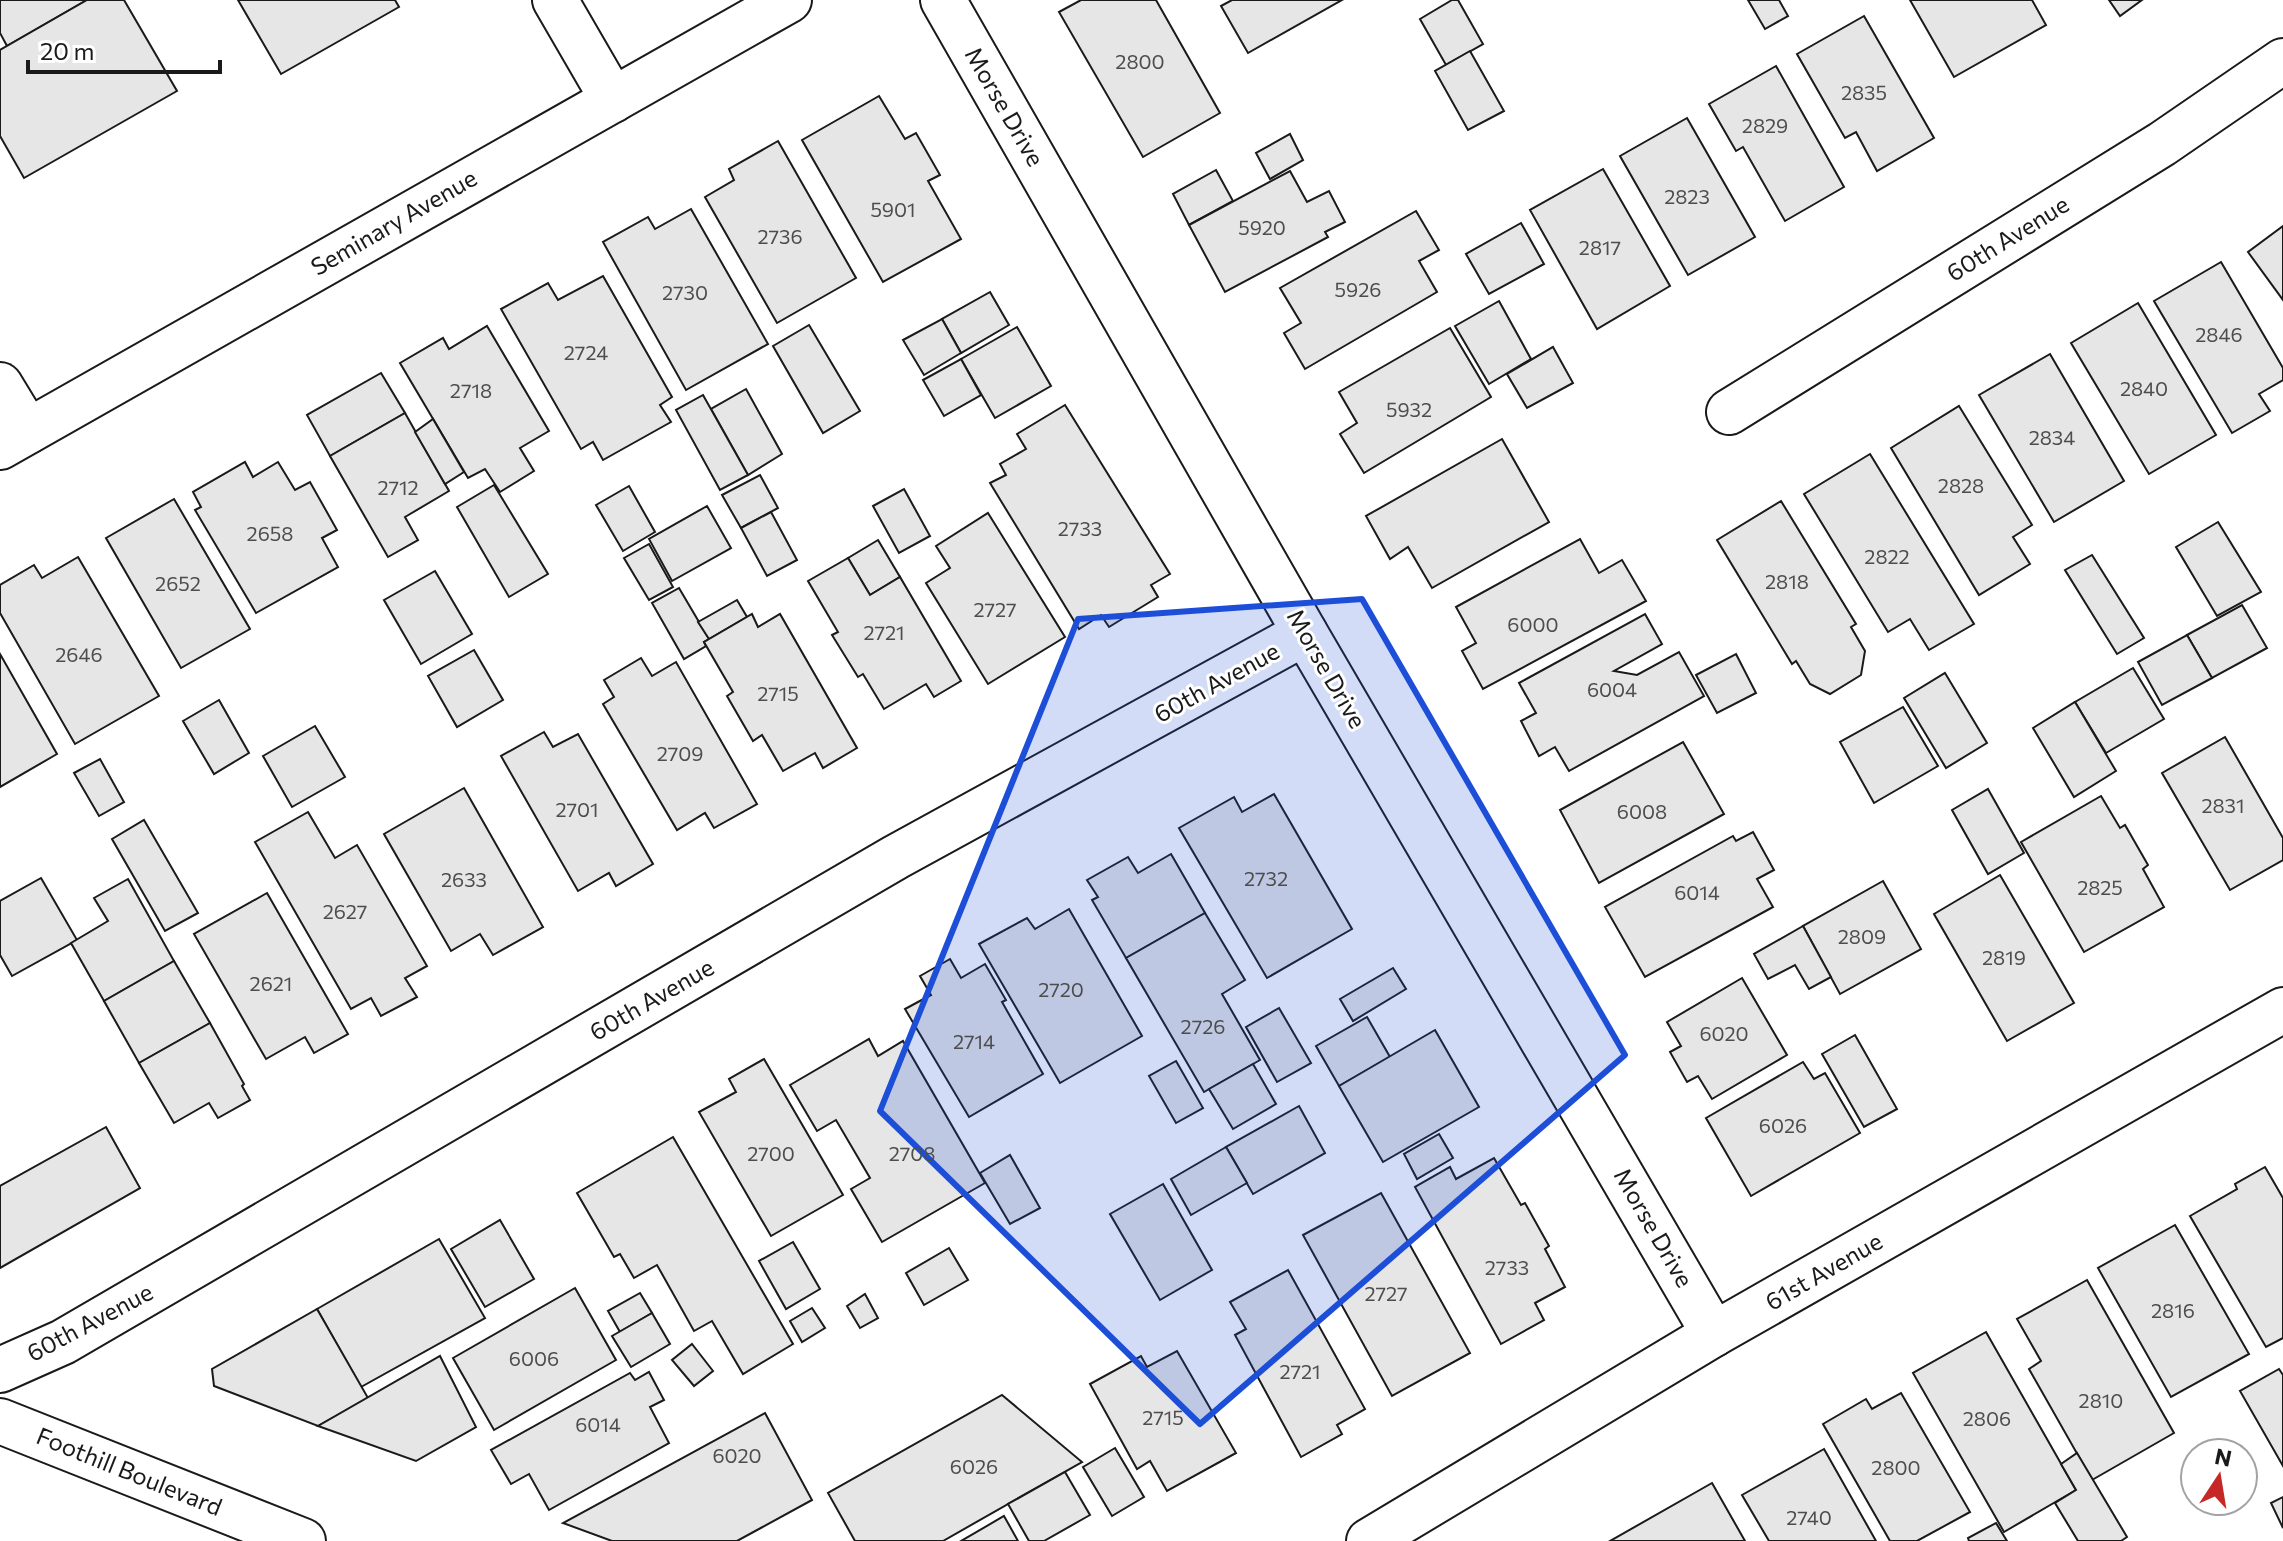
<svg xmlns="http://www.w3.org/2000/svg" width="2283" height="1541" font-family="Commissioner,sans-serif">
<rect width="100%" height="100%" fill="#fff"/>
<g fill="#e6e6e6" stroke="#1a1a1a" stroke-width="2">
<path d="M0,0H87L7,46L0,33Z"/>
<path d="M87,0H124L177,91L24,178L0,136V50Z"/>
<path d="M238,0H395L399,7L281,74Z"/>
<path d="M1081,0H1156L1220,113L1143,157L1059,12Z"/>
<path d="M1232,0H1342L1248,53L1221,6Z"/>
<path d="M1452,0H1458L1483,44L1446,65L1420,19Z"/>
<path d="M1748,0H1779L1788,16L1765,29Z"/>
<path d="M1910,0H2032L2046,25L1954,77Z"/>
<path d="M2109,0H2142L2120,16Z"/>
<path d="M1864,16L1934,138L1877,171L1856,132L1845,138L1797,54Z"/>
<path d="M1470,51L1504,111L1468,130L1435,71Z"/>
<path d="M1776,66L1844,187L1785,221L1743,147L1736,151L1709,104Z"/>
<path d="M879,96L905,139L916,133L940,175L928,181L961,239L883,282L802,140Z"/>
<path d="M1687,118L1755,237L1688,275L1620,156Z"/>
<path d="M1290,134L1303,160L1270,179L1256,153Z"/>
<path d="M778,141L856,278L777,323L705,197L734,180L729,169Z"/>
<path d="M1603,169L1670,286L1597,329L1530,210Z"/>
<path d="M1216,170L1233,201L1189,225L1173,194Z"/>
<path d="M1290,171L1307,202L1329,191L1345,222L1325,232L1328,237L1225,292L1189,225Z"/>
<path d="M691,209L768,344L686,390L603,242L648,217L655,229Z"/>
<path d="M1416,211L1439,250L1419,261L1437,292L1305,369L1284,333L1301,323L1280,288Z"/>
<path d="M1521,223L1544,264L1489,294L1466,254Z"/>
<path d="M2283,226V300L2248,252Z"/>
<path d="M2221,262L2283,368V380L2259,394L2270,411L2232,433L2154,301Z"/>
<path d="M603,276L672,397L660,405L671,422L603,460L593,442L581,449L501,309L548,283L558,300Z"/>
<path d="M990,292L1009,325L961,353L942,319Z"/>
<path d="M1499,301L1531,359L1489,384L1455,326Z"/>
<path d="M2138,303L2216,435L2149,474L2071,343Z"/>
<path d="M942,319L961,353L924,375L903,340Z"/>
<path d="M809,325L860,411L823,433L773,346Z"/>
<path d="M487,326L549,431L520,448L534,471L500,492L485,469L468,478L400,363L443,338L449,349Z"/>
<path d="M1017,327L1051,386L995,418L961,359Z"/>
<path d="M1450,328L1491,397L1364,473L1340,434L1357,423L1339,392Z"/>
<path d="M1553,347L1573,383L1527,408L1507,374Z"/>
<path d="M2050,354L2124,481L2054,522L1979,395Z"/>
<path d="M961,359L981,395L944,416L923,380Z"/>
<path d="M381,373L405,413L330,456L307,415Z"/>
<path d="M746,389L782,454L748,475L711,409Z"/>
<path d="M703,395L748,475L720,490L676,410Z"/>
<path d="M1065,405L1170,574L1151,585L1158,597L1109,627L1101,615L1079,629L990,483L1006,475L1000,464L1026,449L1017,434Z"/>
<path d="M1959,406L2032,525L2013,537L2030,564L1979,595L1891,448Z"/>
<path d="M405,413L449,491L405,517L418,540L388,557L330,456Z"/>
<path d="M433,419L464,472L445,484L415,432Z"/>
<path d="M1502,439L1549,522L1432,588L1408,547L1390,559L1366,516Z"/>
<path d="M1870,454L1974,624L1929,650L1910,619L1888,632L1804,494Z"/>
<path d="M245,462L253,477L278,462L295,490L310,482L337,530L322,538L338,567L256,613L195,510L201,507L193,492Z"/>
<path d="M760,475L778,508L741,528L722,495Z"/>
<path d="M494,485L548,574L509,597L457,507Z"/>
<path d="M629,486L655,532L623,551L596,505Z"/>
<path d="M904,489L930,536L899,553L873,506Z"/>
<path d="M174,499L250,629L181,668L106,538Z"/>
<path d="M1781,501L1856,624L1851,627L1865,651L1861,675L1830,694L1810,684L1796,661L1792,664L1717,540Z"/>
<path d="M707,506L731,548L672,581L649,539Z"/>
<path d="M771,512L797,560L767,576L741,528Z"/>
<path d="M988,513L1065,637L988,684L926,583L950,568L936,546Z"/>
<path d="M2218,522L2261,592L2217,616L2176,547Z"/>
<path d="M1580,539L1599,573L1622,560L1646,601L1483,689L1462,651L1476,643L1456,607Z"/>
<path d="M878,540L900,577L870,595L848,558Z"/>
<path d="M649,544L673,587L649,600L624,558Z"/>
<path d="M2092,555L2144,638L2117,654L2065,570Z"/>
<path d="M78,557L159,696L75,744L0,613V585L34,565L42,578Z"/>
<path d="M848,558L870,595L900,577L961,681L934,697L926,684L884,709L863,674L858,677L832,635L838,632L808,581Z"/>
<path d="M435,571L472,634L421,664L384,600Z"/>
<path d="M679,588L709,639L704,642L706,646L684,659L652,603Z"/>
<path d="M737,600L747,617L709,639L698,622Z"/>
<path d="M2242,605L2267,648L2212,678L2187,635Z"/>
<path d="M752,614L758,627L780,614L857,748L823,768L815,753L783,771L762,735L753,741L727,696L733,692L704,642Z"/>
<path d="M1645,614L1662,644L1614,671L1637,675L1679,652L1704,696L1569,771L1555,747L1539,756L1521,721L1536,713L1519,683Z"/>
<path d="M2187,635L2212,678L2162,705L2138,662Z"/>
<path d="M474,650L503,700L457,727L428,676Z"/>
<path d="M0,654L57,754L0,787Z"/>
<path d="M1736,654L1756,693L1717,713L1696,675Z"/>
<path d="M641,658L652,676L676,662L757,804L714,828L705,813L677,830L603,704L614,697L604,680Z"/>
<path d="M2133,668L2164,719L2106,753L2075,702Z"/>
<path d="M1945,673L1987,743L1946,768L1904,698Z"/>
<path d="M219,700L249,753L214,774L183,721Z"/>
<path d="M2075,702L2116,771L2074,797L2033,728Z"/>
<path d="M1903,707L1938,766L1874,803L1840,742Z"/>
<path d="M315,726L345,777L292,807L263,756Z"/>
<path d="M544,732L553,747L578,734L653,864L616,886L609,873L578,891L501,756Z"/>
<path d="M2225,737L2283,838V860L2230,890L2162,773Z"/>
<path d="M1683,742L1724,814L1599,883L1560,810Z"/>
<path d="M100,759L124,802L99,816L74,773Z"/>
<path d="M464,788L543,927L493,955L480,934L451,951L384,834Z"/>
<path d="M1988,789L2024,853L1988,874L1952,810Z"/>
<path d="M1274,794L1352,929L1267,978L1179,828L1234,797L1242,812Z"/>
<path d="M2101,796L2120,828L2125,825L2148,865L2143,869L2164,907L2084,952L2021,842Z"/>
<path d="M308,812L335,858L357,845L427,966L405,978L417,997L381,1016L371,998L351,1009L255,842Z"/>
<path d="M144,820L198,913L165,931L112,839Z"/>
<path d="M1753,832L1774,870L1757,879L1773,907L1645,977L1605,907L1733,836L1736,841Z"/>
<path d="M1171,854L1205,913L1126,958L1092,900L1098,897L1087,880L1128,857L1138,873Z"/>
<path d="M2000,875L2074,1003L2007,1041L1934,914Z"/>
<path d="M41,878L77,940L12,976L0,955V901Z"/>
<path d="M128,879L174,961L104,1001L71,943L108,921L94,898Z"/>
<path d="M1883,881L1921,949L1840,994L1803,926Z"/>
<path d="M267,893L348,1034L314,1053L305,1037L266,1059L194,934Z"/>
<path d="M1069,909L1142,1036L1060,1083L979,944L1027,918L1035,929Z"/>
<path d="M1205,913L1245,980L1222,994L1260,1060L1204,1092L1126,958Z"/>
<path d="M1803,926L1831,977L1809,989L1795,965L1768,979L1754,954Z"/>
<path d="M950,959L961,978L985,964L1006,1000L1002,1002L1043,1074L969,1117L905,1009L931,995L920,976Z"/>
<path d="M174,961L210,1023L139,1063L104,1001Z"/>
<path d="M1393,968L1406,989L1353,1021L1340,999Z"/>
<path d="M1742,978L1787,1055L1712,1099L1698,1076L1687,1082L1670,1052L1681,1046L1667,1022Z"/>
<path d="M1279,1008L1311,1063L1277,1082L1246,1027Z"/>
<path d="M1367,1017L1390,1057L1339,1086L1316,1046Z"/>
<path d="M210,1023L244,1084L242,1086L250,1100L218,1118L209,1103L174,1123L139,1063Z"/>
<path d="M1435,1030L1479,1107L1383,1162L1339,1086Z"/>
<path d="M1855,1035L1897,1109L1864,1127L1822,1054Z"/>
<path d="M869,1039L878,1056L903,1041L985,1183L882,1242L851,1189L870,1178L836,1120L817,1131L790,1085Z"/>
<path d="M764,1059L843,1195L771,1236L699,1112L736,1092L729,1079Z"/>
<path d="M1176,1061L1203,1108L1176,1123L1149,1076Z"/>
<path d="M1803,1062L1814,1079L1825,1073L1860,1133L1751,1196L1706,1118Z"/>
<path d="M1253,1064L1276,1104L1233,1129L1209,1089Z"/>
<path d="M1299,1106L1325,1153L1253,1194L1226,1147Z"/>
<path d="M106,1127L140,1188L0,1268V1186Z"/>
<path d="M1439,1134L1453,1158L1417,1179L1404,1154Z"/>
<path d="M673,1137L793,1344L743,1374L712,1321L694,1331L657,1265L634,1278L620,1254L614,1257L577,1193Z"/>
<path d="M1226,1147L1247,1183L1191,1215L1171,1179Z"/>
<path d="M1010,1155L1040,1208L1010,1224L980,1173Z"/>
<path d="M1494,1158L1521,1205L1525,1203L1549,1246L1545,1249L1565,1287L1535,1303L1544,1320L1501,1344L1415,1187L1450,1167L1456,1179Z"/>
<path d="M2265,1167L2283,1198V1338L2266,1347L2190,1216L2237,1189L2235,1184Z"/>
<path d="M1163,1184L1212,1270L1160,1300L1110,1214Z"/>
<path d="M1381,1193L1470,1353L1392,1396L1303,1235Z"/>
<path d="M500,1220L534,1279L485,1307L451,1249Z"/>
<path d="M2175,1225L2249,1354L2171,1397L2098,1268Z"/>
<path d="M439,1239L485,1318L361,1387L317,1309Z"/>
<path d="M793,1242L820,1289L786,1309L759,1261Z"/>
<path d="M949,1248L968,1280L924,1305L906,1273Z"/>
<path d="M1288,1270L1365,1409L1337,1425L1342,1434L1301,1457L1235,1335L1246,1329L1230,1302Z"/>
<path d="M2087,1280L2174,1433L2092,1480L2029,1369L2041,1361L2017,1319Z"/>
<path d="M575,1288L616,1360L494,1430L453,1358Z"/>
<path d="M640,1293L652,1313L620,1332L608,1311Z"/>
<path d="M865,1294L878,1318L860,1328L847,1306Z"/>
<path d="M812,1308L825,1328L802,1342L790,1321Z"/>
<path d="M317,1309L368,1398L318,1426L214,1386L212,1369Z"/>
<path d="M652,1313L670,1344L631,1367L612,1336Z"/>
<path d="M1986,1332L2076,1490L2004,1532L1913,1373Z"/>
<path d="M692,1344L713,1371L694,1386L672,1360Z"/>
<path d="M1177,1351L1236,1453L1167,1491L1150,1461L1137,1469L1090,1384L1141,1356L1147,1367Z"/>
<path d="M440,1356L476,1427L416,1461L318,1426Z"/>
<path d="M2279,1369L2283,1375V1466L2240,1391Z"/>
<path d="M649,1372L664,1400L650,1407L669,1443L549,1510L529,1474L511,1484L491,1450L630,1373L635,1380Z"/>
<path d="M1901,1393L1970,1512L1917,1541H1890L1823,1424L1866,1399L1872,1409Z"/>
<path d="M1002,1395L1082,1462L943,1541H855L828,1493Z"/>
<path d="M765,1413L812,1500L737,1541H612L563,1523Z"/>
<path d="M1115,1448L1144,1497L1112,1516L1083,1467Z"/>
<path d="M1824,1449L1876,1541H1769L1742,1495Z"/>
<path d="M2077,1453L2127,1537L2121,1541H2078L2055,1503L2076,1490L2061,1464Z"/>
<path d="M1065,1472L1090,1515L1044,1541H1029L1008,1504Z"/>
<path d="M1712,1483L1745,1541H1610Z"/>
<path d="M2283,1497V1528L2271,1503Z"/>
<path d="M1004,1516L1018,1541H961Z"/>
<path d="M1996,1523L2007,1541H1969L1968,1538Z"/>
</g>
<g fill="none" stroke-linecap="round" stroke-linejoin="round">
<defs>
<g id="minor">
<path d="M555,0L613,100"/>
<path d="M943,0L1305,633L1714,1334"/>
<path d="M0,385L28,431"/>
<path d="M1729,412L2162,144L2283,61"/>
<path d="M0,447L789,0"/>
<path d="M0,1370L63,1342L896,857L1305,633"/>
<path d="M1369,1541L1714,1334L2283,1010"/>
</g>
<path id="major" d="M0,1421L303,1541"/>
</defs>
<use href="#minor" stroke="#1a1a1a" stroke-width="48"/>
<use href="#major" stroke="#1a1a1a" stroke-width="48"/>
<use href="#minor" stroke="#fff" stroke-width="44"/>
<use href="#major" stroke="#fff" stroke-width="44"/>
</g>
<path fill="#1d4ed8" fill-opacity="0.2" stroke="#1d4ed8" stroke-width="6" stroke-linejoin="round" d="M1362,599L1625,1055L1200,1424L880,1111L1078,619Z"/>
<g text-anchor="middle" stroke-width="6" stroke-linejoin="round" paint-order="stroke">
<g font-size="20" fill="#4d4d4d">
<text x="1140" y="69">2800</text>
<text x="1864" y="100">2835</text>
<text x="1765" y="133">2829</text>
<text x="1687" y="204">2823</text>
<text x="893" y="217">5901</text>
<text x="1262" y="235">5920</text>
<text x="780" y="244">2736</text>
<text x="1600" y="255">2817</text>
<text x="1358" y="297">5926</text>
<text x="685" y="300">2730</text>
<text x="2219" y="342">2846</text>
<text x="586" y="360">2724</text>
<text x="2144" y="396">2840</text>
<text x="471" y="398">2718</text>
<text x="1409" y="417">5932</text>
<text x="2052" y="445">2834</text>
<text x="1961" y="493">2828</text>
<text x="398" y="495">2712</text>
<text x="1080" y="536">2733</text>
<text x="270" y="541">2658</text>
<text x="1887" y="564">2822</text>
<text x="1787" y="589">2818</text>
<text x="178" y="591">2652</text>
<text x="995" y="617">2727</text>
<text x="1533" y="632">6000</text>
<text x="884" y="640">2721</text>
<text x="79" y="662">2646</text>
<text x="1612" y="697">6004</text>
<text x="778" y="701">2715</text>
<text x="680" y="761">2709</text>
<text x="2223" y="813">2831</text>
<text x="577" y="817">2701</text>
<text x="1642" y="819">6008</text>
<text x="1266" y="886">2732</text>
<text x="464" y="887">2633</text>
<text x="2100" y="895">2825</text>
<text x="1697" y="900">6014</text>
<text x="345" y="919">2627</text>
<text x="1862" y="944">2809</text>
<text x="2004" y="965">2819</text>
<text x="271" y="991">2621</text>
<text x="1061" y="997">2720</text>
<text x="1203" y="1034">2726</text>
<text x="1724" y="1041">6020</text>
<text x="974" y="1049">2714</text>
<text x="1783" y="1133">6026</text>
<text x="771" y="1161">2700</text>
<text x="912" y="1161">2708</text>
<text x="1507" y="1275">2733</text>
<text x="1386" y="1301">2727</text>
<text x="2173" y="1318">2816</text>
<text x="534" y="1366">6006</text>
<text x="1300" y="1379">2721</text>
<text x="2101" y="1408">2810</text>
<text x="1163" y="1425">2715</text>
<text x="1987" y="1426">2806</text>
<text x="598" y="1432">6014</text>
<text x="737" y="1463">6020</text>
<text x="974" y="1474">6026</text>
<text x="1896" y="1475">2800</text>
<text x="1809" y="1525">2740</text>
</g>
<g font-size="24" fill="#1a1a1a" stroke="#fff">
<text transform="translate(1004 107) rotate(60)" y="8">Morse Drive</text>
<text transform="translate(394 223) rotate(-30)" y="8">Seminary Avenue</text>
<text transform="translate(2008 239) rotate(-32)" y="8">60th Avenue</text>
<text transform="translate(1326 669) rotate(60)" y="8">Morse Drive</text>
<text transform="translate(1217 683) rotate(-29)" y="8">60th Avenue</text>
<text transform="translate(652 1000) rotate(-30)" y="8">60th Avenue</text>
<text transform="translate(1653 1228) rotate(60)" y="8">Morse Drive</text>
<text transform="translate(1824 1272) rotate(-30)" y="8">61st Avenue</text>
<text transform="translate(90 1323) rotate(-28)" y="8">60th Avenue</text>
<text transform="translate(129 1472) rotate(22)" y="8">Foothill Boulevard</text>
</g>
</g>
<g transform="translate(2219 1477) rotate(12)"><circle r="38" fill="#ffffff" stroke="#a3a3a3" stroke-width="2"/>
<path d="M0-6L14 30L0 20L-14 30Z" fill="#c62828"/>
<text y="-12" font-size="22" font-weight="bold" text-anchor="middle" fill="#1a1a1a">N</text>
</g>
<path d="M28 60v12h192v-12" fill="none" stroke="#1a1a1a" stroke-width="4"/>
<text x="40" y="60" font-size="24" fill="#1a1a1a" stroke="#ffffff" stroke-width="6" paint-order="stroke">20 m</text>
</svg>
